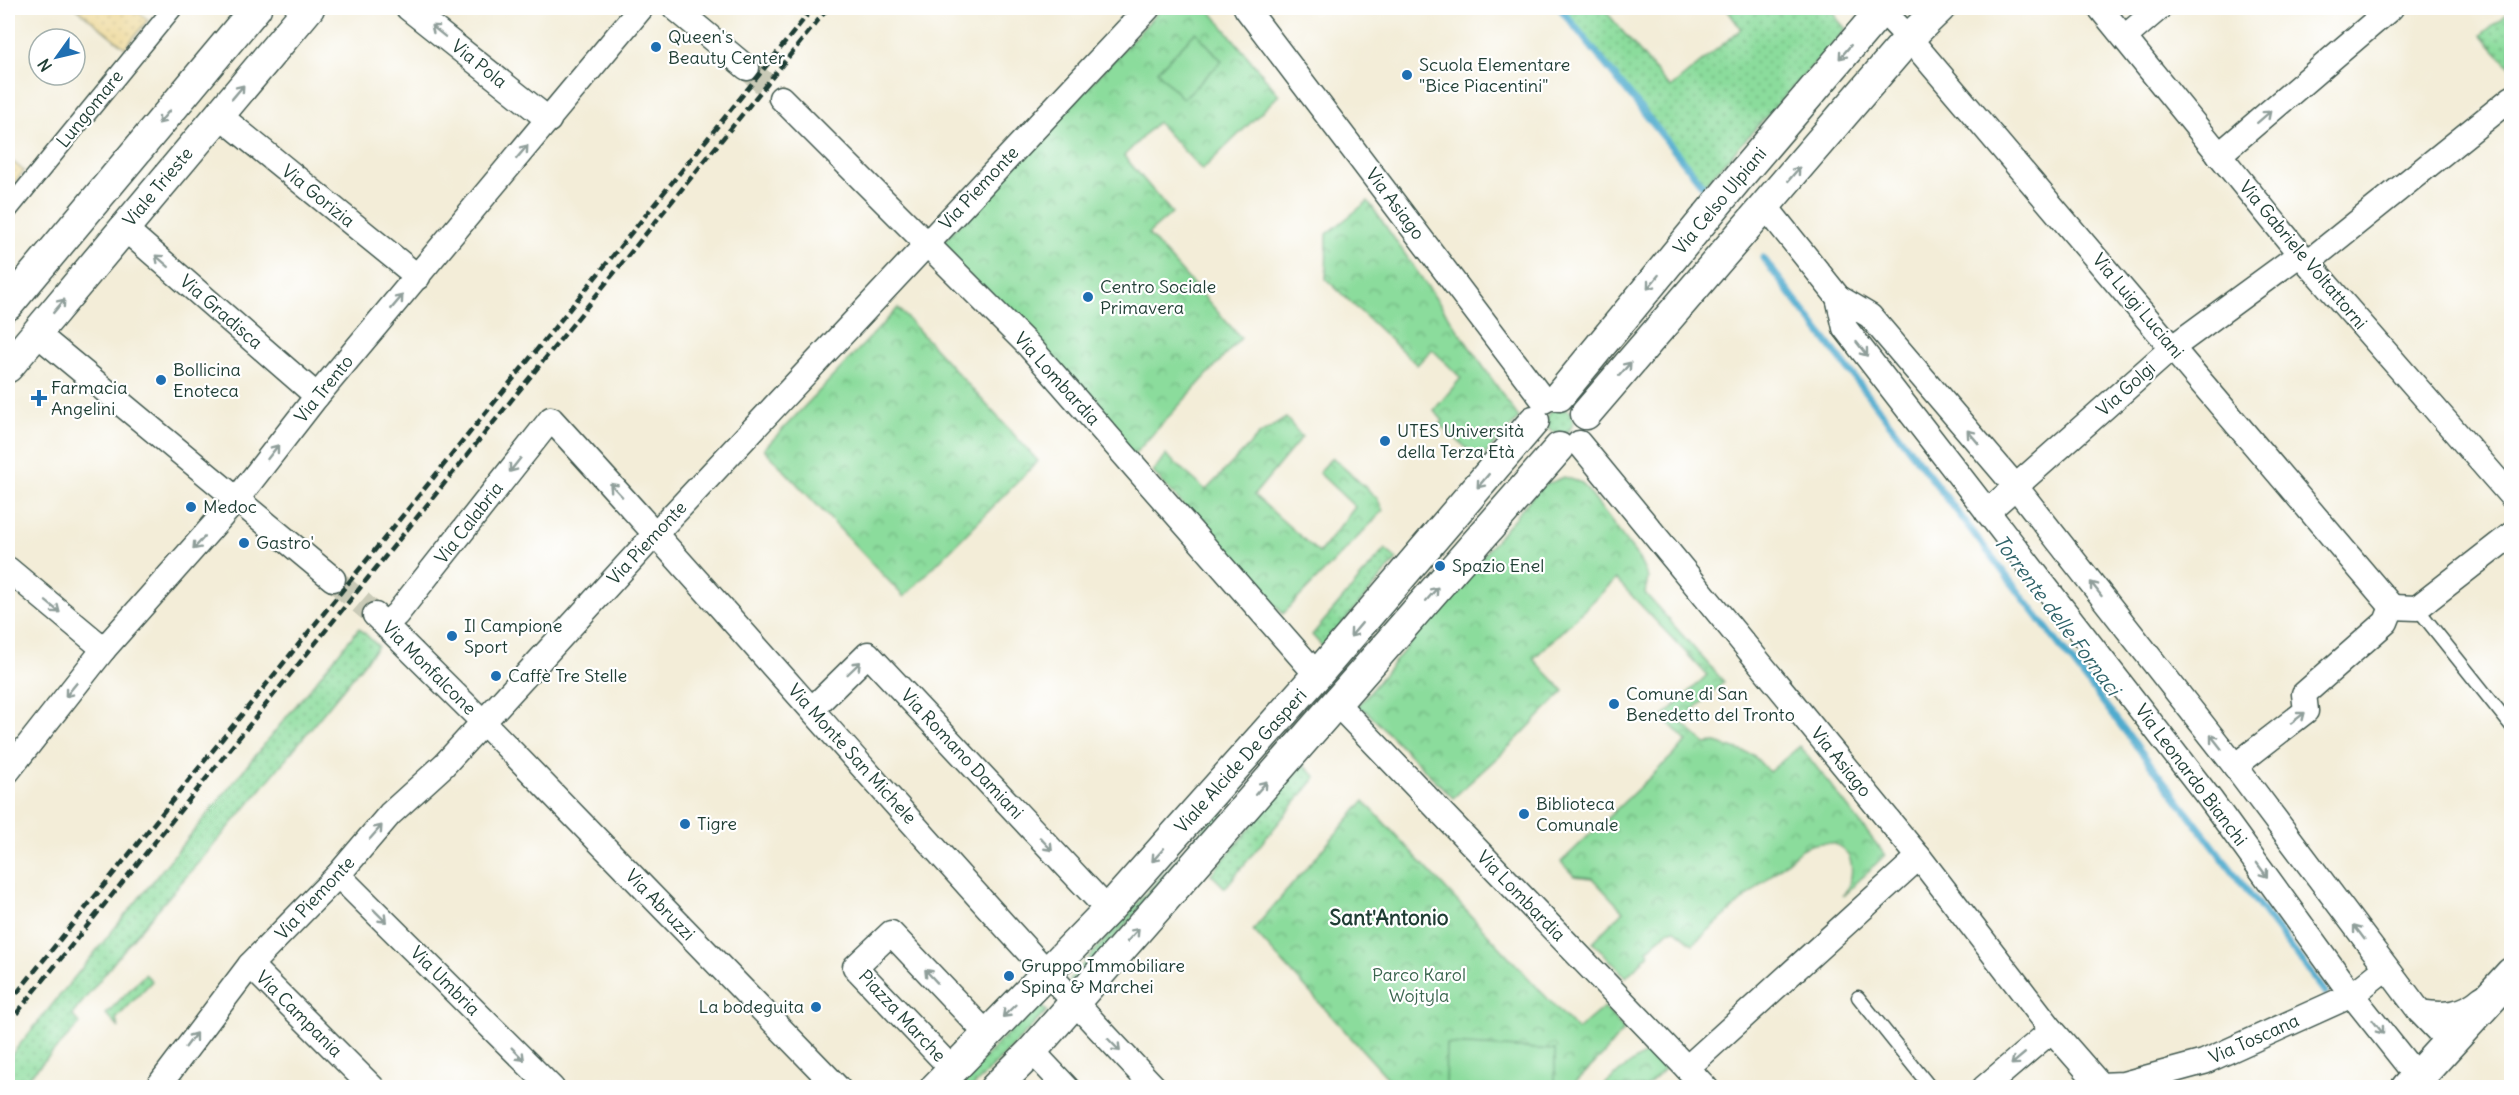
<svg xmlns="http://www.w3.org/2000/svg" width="2519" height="1095" font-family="Delius,sans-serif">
<defs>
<pattern id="grass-dots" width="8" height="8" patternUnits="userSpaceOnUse" patternTransform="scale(1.5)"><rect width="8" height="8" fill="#8bdc9c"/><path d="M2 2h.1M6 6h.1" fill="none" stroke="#71b480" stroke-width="1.8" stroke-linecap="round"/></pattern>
<pattern id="sand-dots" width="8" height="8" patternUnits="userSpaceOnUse" patternTransform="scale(1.5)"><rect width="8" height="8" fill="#eeda9e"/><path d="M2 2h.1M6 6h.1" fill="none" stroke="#ccbc89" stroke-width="1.8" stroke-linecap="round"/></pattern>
<pattern id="park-crowns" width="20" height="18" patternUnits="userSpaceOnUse" patternTransform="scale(1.5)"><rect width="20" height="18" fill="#8bdc9c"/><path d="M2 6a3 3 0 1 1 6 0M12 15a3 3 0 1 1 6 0" fill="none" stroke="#71b480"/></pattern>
</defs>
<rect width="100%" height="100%" fill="#fff"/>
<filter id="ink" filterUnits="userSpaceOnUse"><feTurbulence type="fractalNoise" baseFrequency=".0167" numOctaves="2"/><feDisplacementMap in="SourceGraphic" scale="12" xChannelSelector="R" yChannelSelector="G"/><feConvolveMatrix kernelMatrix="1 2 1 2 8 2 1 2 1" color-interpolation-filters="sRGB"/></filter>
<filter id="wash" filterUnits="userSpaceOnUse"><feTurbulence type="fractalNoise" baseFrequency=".008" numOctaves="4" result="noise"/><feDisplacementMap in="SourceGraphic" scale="24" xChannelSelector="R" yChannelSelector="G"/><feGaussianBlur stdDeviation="1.35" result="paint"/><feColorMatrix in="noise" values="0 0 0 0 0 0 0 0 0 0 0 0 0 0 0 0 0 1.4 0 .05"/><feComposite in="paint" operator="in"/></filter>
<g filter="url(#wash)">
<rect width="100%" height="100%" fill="#f3edd8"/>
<g fill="url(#grass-dots)" stroke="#558c68" stroke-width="1.5">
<path d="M1560,8H1603L1670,88L1741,29L1726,8H1832L1838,20L1846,29L1703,186Z"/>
<path d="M2511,10V68L2481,35Z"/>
<circle cx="1560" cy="421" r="13"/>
<path d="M1385,549L1397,559L1323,647L1312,635Z"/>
<path d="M359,628L378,646L249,804L134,937L72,1015L80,1024L19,1087H8V1059Z"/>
<path d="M1303,765L1316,777L1225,888L1211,874Z"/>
<path d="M1222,807L1224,815L1071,986L1070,979Z"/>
<path d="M145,974L152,981L116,1019L119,1028L106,1014Z"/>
<path d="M1037,1003L1047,1011L973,1087L955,1088Z"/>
</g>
<g fill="url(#sand-dots)" stroke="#868c69" stroke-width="1.5">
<path d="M76,8H133L148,20L125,48Z"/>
<path d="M8,158L24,171L8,191Z"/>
</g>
<g fill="url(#park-crowns)" stroke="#558c68" stroke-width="1.5">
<path d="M1162,8H1208L1279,95L1202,170L1157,122L1124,156L1172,213L1148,234L1241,338L1129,460L940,245Z"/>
<path d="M1368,201L1519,418L1480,460L1440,425L1443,421L1434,410L1461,378L1432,349L1417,365L1326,279L1327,234Z"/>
<path d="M898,308L1038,461L904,597L764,449Z"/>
<path d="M1286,418L1302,437L1254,495L1319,553L1355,507L1319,473L1332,457L1377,498L1383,511L1283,614L1153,472L1166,455L1206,490L1259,435Z"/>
<path d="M1564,477L1582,483L1638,557L1648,578L1645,593L1724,682L1681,722L1706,744L1716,743L1753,755L1769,772L1800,746L1885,855L1843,896C1866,860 1840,829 1801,849L1693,944L1674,929L1668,931L1647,950L1649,954L1626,977L1593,942L1623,911L1592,878L1574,876L1561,862L1687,742L1663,717L1707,675L1616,579L1533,659L1564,691L1512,744L1453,798L1366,711L1357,707L1540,487Z"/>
<path d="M1364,801L1577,1030L1604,1007L1624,1029L1604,1054L1571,1087H1396L1253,930Z"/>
<path d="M1648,1052L1665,1069L1646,1087H1602L1620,1071Z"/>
</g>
<g fill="#8bdc9c" stroke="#558c68" stroke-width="1.5">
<path d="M1196,32L1222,61L1183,99L1157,71Z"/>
<path d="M1446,1044L1555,1050V1087H1445Z"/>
</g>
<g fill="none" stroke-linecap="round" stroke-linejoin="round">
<g stroke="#50abce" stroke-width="7">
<path d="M1560,8L1703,186"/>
<path d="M1763,258L2325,992"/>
</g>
</g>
</g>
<g filter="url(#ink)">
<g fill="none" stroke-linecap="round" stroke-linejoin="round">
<g stroke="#c9cab7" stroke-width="24" stroke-dasharray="24 12" stroke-linecap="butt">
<path d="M747,68L781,98"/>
<path d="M333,579L375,615"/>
</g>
<defs>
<g id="service">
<path d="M2417,608L2512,727"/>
<path d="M1858,997L1931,1088"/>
</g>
<path id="pedestrian" d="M8,210L173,8"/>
<g id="minor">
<path d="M408,8L549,120"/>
<path d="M675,8L747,68"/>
<path d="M1246,8L1544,401"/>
<path d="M1880,8L1909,38L2392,607"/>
<path d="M2100,8L2300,254L2512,497"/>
<path d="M2125,37L2159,8"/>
<path d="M781,98L1029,346L1317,675"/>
<path d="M219,115L418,277"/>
<path d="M2219,155L2391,8"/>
<path d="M1766,207L1838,297L1870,316L2016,487L2235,766L2420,1012L2449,1042"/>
<path d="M124,228L317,396"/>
<path d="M2308,262L2512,98"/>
<path d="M1838,297L1845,328L2210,799L2352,995L2418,1078"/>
<path d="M36,333L333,579"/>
<path d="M1579,443L1919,857L2052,1030L2100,1085L2123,1084L2204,1062L2352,995L2386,968"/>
<path d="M1987,512L2173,347L2300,254"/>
<path d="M8,569L104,649"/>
<path d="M2392,607L2417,608L2512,534"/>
<path d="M375,615L483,722L838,1088"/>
<path d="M386,624L397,614L551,419C754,640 948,870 1155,1088"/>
<path d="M1337,704L1706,1088"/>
<path d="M812,709L868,654L1108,910"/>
<path d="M2235,766L2306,711L2304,694L2386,622L2392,607"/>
<path d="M8,771L104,649L237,499L317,396L641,8"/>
<path d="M338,875L552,1088"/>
<path d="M250,965L373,1088"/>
<path d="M2420,1012C2445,1016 2463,1015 2482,998"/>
<path d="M1032,1051L1067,1088"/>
<path d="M1687,1068L1919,857"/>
<path d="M952,1069L855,967L891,933L986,1033"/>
<path d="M157,1088L250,965L338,875L390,814L444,765L656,533L1148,8"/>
<path d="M1984,1088L2052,1030"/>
</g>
<g id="tertiary">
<path d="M8,305L256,8"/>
<path d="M8,367L309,8"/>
<path d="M1559,396L1739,177L1883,8"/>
<path d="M1586,414L1909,38L1940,8"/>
<path d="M935,1088L1108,910L1317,675L1534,421"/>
<path d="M995,1088L1032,1051L1559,448"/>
</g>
<path id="primary" d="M2408,1088L2512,974"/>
</defs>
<use href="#service" stroke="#3f574d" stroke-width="15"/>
<use href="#pedestrian" stroke="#3f574d" stroke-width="21"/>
<use href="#minor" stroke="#3f574d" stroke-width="27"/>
<use href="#tertiary" stroke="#3f574d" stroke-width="33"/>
<use href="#primary" stroke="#3f574d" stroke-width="36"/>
<use href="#service" stroke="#fff" stroke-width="12"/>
<use href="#pedestrian" stroke="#fff" stroke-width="18"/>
<use href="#minor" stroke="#fff" stroke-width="24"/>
<use href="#tertiary" stroke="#fff" stroke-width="30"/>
<use href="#primary" stroke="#fff" stroke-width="33"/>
<g stroke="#1f3d34" stroke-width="4.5" stroke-dasharray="9 4.5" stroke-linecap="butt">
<path d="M8,1004L813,8"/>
<path d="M8,1024L828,8"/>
</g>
</g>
<defs><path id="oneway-shaft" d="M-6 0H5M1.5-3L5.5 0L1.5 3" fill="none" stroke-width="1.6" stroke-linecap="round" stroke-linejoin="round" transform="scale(1.5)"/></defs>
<g stroke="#8f9e9a">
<use href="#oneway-shaft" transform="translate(438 31) rotate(-141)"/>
<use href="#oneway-shaft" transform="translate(1845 52) rotate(130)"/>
<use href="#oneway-shaft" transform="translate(238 92) rotate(-50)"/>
<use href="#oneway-shaft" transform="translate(164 117) rotate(130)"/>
<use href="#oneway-shaft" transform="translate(2264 117) rotate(-41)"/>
<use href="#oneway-shaft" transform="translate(522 152) rotate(-50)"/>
<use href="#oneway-shaft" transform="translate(1794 174) rotate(-50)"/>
<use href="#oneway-shaft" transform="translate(162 261) rotate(-139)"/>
<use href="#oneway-shaft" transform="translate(1653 282) rotate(129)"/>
<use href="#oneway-shaft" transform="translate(397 302) rotate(-50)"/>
<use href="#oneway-shaft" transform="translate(59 306) rotate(-50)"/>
<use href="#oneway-shaft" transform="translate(1862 349) rotate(52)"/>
<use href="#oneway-shaft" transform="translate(1625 369) rotate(-49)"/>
<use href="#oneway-shaft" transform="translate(1973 437) rotate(-130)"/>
<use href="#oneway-shaft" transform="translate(273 452) rotate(-52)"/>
<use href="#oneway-shaft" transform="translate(515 465) rotate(128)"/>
<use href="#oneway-shaft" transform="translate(1483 481) rotate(130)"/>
<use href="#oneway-shaft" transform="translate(616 490) rotate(-133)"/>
<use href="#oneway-shaft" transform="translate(199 543) rotate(132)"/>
<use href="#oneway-shaft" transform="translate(2096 589) rotate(-128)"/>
<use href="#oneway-shaft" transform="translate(1432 594) rotate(-49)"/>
<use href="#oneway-shaft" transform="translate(53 607) rotate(39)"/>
<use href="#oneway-shaft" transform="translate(1356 630) rotate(130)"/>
<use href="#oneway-shaft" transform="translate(854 668) rotate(-44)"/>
<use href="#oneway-shaft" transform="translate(71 690) rotate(129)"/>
<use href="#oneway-shaft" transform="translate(2298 718) rotate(-38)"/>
<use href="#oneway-shaft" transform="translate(2216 742) rotate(-128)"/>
<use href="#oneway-shaft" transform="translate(1261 788) rotate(-49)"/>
<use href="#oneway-shaft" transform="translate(376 832) rotate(-49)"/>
<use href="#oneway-shaft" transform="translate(1046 844) rotate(47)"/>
<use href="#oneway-shaft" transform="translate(1158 855) rotate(132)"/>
<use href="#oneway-shaft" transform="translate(2262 870) rotate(54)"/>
<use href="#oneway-shaft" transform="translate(380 916) rotate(45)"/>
<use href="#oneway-shaft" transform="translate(2359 932) rotate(-127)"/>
<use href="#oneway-shaft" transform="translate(1133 935) rotate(-48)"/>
<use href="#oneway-shaft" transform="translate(931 976) rotate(-133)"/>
<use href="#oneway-shaft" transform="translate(1009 1011) rotate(136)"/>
<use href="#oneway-shaft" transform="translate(2378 1027) rotate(52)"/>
<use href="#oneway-shaft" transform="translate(191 1040) rotate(-53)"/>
<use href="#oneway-shaft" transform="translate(1114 1045) rotate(46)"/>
<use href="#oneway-shaft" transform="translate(518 1054) rotate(45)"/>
<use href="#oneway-shaft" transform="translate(2018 1059) rotate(140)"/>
</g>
</g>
<g fill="#1f6fb2" stroke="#fff" stroke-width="2">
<circle cx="656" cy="47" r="6"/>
<circle cx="1407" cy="75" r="6"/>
<circle cx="1088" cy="297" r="6"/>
<circle cx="161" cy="380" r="6"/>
<path d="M36 389h6v6h6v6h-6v6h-6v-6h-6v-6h6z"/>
<circle cx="1385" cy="441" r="6"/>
<circle cx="191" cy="507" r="6"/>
<circle cx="244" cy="543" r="6"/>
<circle cx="1440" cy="566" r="6"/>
<circle cx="452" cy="636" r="6"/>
<circle cx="496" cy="676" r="6"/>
<circle cx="1614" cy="704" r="6"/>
<circle cx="1524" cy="814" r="6"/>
<circle cx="685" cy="824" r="6"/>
<circle cx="1009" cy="976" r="6"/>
<circle cx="816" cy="1007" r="6"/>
</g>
<g text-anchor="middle" stroke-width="4.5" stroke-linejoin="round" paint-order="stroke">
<g font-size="18" fill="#1f3d34" stroke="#fff" text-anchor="start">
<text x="668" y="43">Queen's<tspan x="668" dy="21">Beauty Center</tspan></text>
<text x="1419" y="71">Scuola Elementare<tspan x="1419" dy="21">"Bice Piacentini"</tspan></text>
<text x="1100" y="293">Centro Sociale<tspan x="1100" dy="21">Primavera</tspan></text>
<text x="173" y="376">Bollicina<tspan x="173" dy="21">Enoteca</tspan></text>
<text x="51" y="394">Farmacia<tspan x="51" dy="21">Angelini</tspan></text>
<text x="1397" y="437">UTES Università<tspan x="1397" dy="21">della Terza Età</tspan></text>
<text x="203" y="513">Medoc</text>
<text x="256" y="549">Gastro'</text>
<text x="1452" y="572">Spazio Enel</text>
<text x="464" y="632">Il Campione<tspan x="464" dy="21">Sport</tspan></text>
<text x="508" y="682">Caffè Tre Stelle</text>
<text x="1626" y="700">Comune di San<tspan x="1626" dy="21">Benedetto del Tronto</tspan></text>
<text x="1536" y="810">Biblioteca<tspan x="1536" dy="21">Comunale</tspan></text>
<text x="697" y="830">Tigre</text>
<text x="1021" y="972">Gruppo Immobiliare<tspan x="1021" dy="21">Spina &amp; Marchei</tspan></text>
<text x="804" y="1013" text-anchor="end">La bodeguita</text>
</g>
<g font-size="18" fill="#1f3d34" stroke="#fff">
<text transform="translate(479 64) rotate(39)" y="6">Via Pola</text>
<text transform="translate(90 109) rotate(-51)" y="6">Lungomare</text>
<text transform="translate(158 187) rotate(-50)" y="6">Viale Trieste</text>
<text transform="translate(979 188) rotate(-47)" y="6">Via Piemonte</text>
<text transform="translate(318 196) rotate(39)" y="6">Via Gorizia</text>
<text transform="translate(1720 201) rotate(-50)" y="6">Via Celso Ulpiani</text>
<text transform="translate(1395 204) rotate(53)" y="6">Via Asiago</text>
<text transform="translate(2303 255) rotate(50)" y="6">Via Gabriele Voltattorni</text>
<text transform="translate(2138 306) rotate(50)" y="6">Via Luigi Luciani</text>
<text transform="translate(221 312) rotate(41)" y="6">Via Gradisca</text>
<text transform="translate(1057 379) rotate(48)" y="6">Via Lombardia</text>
<text transform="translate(324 389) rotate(-51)" y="6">Via Trento</text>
<text transform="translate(2126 389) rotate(-42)" y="6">Via Golgi</text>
<text transform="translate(469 523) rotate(-52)" y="6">Via Calabria</text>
<text transform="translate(647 543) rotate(-47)" y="6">Via Piemonte</text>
<text transform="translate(429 668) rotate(45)" y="6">Via Monfalcone</text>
<text transform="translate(852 754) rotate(48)" y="6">Via Monte San Michele</text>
<text transform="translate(962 754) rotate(47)" y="6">Via Romano Damiani</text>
<text transform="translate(1241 761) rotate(-48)" y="6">Viale Alcide De Gasperi</text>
<text transform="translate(1841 762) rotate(51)" y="6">Via Asiago</text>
<text transform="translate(2191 775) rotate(53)" y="6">Via Leonardo Bianchi</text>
<text transform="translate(1521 896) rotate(46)" y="6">Via Lombardia</text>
<text transform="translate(315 898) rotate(-47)" y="6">Via Piemonte</text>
<text transform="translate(660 905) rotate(46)" y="6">Via Abruzzi</text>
<text transform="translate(445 981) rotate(45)" y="6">Via Umbria</text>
<text transform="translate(299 1014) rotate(45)" y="6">Via Campania</text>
<text transform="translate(902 1016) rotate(47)" y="6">Piazza Marche</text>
<text transform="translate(2254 1039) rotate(-24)" y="6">Via Toscana</text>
</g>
<g font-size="18" fill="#3a654e" stroke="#fff">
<text x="1419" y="981">Parco Karol<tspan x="1419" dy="21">Wojtyla</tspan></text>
</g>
<g font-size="20" font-style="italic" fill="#30646a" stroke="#fff">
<text transform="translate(2057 615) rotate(53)" y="7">Torrente delle Fornaci</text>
</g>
<g font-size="21" font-weight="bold" fill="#1f3d34" stroke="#fff">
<text x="1389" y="925">Sant'Antonio</text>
</g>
</g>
<rect width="2519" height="1095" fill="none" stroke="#fff" stroke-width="30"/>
<g transform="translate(57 57) rotate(236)"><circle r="28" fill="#ffffff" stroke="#a5b1ae" stroke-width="1.5"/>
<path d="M0-4.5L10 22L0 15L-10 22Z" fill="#1f6fb2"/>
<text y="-9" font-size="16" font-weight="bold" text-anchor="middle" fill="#1f3d34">N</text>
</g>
</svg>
